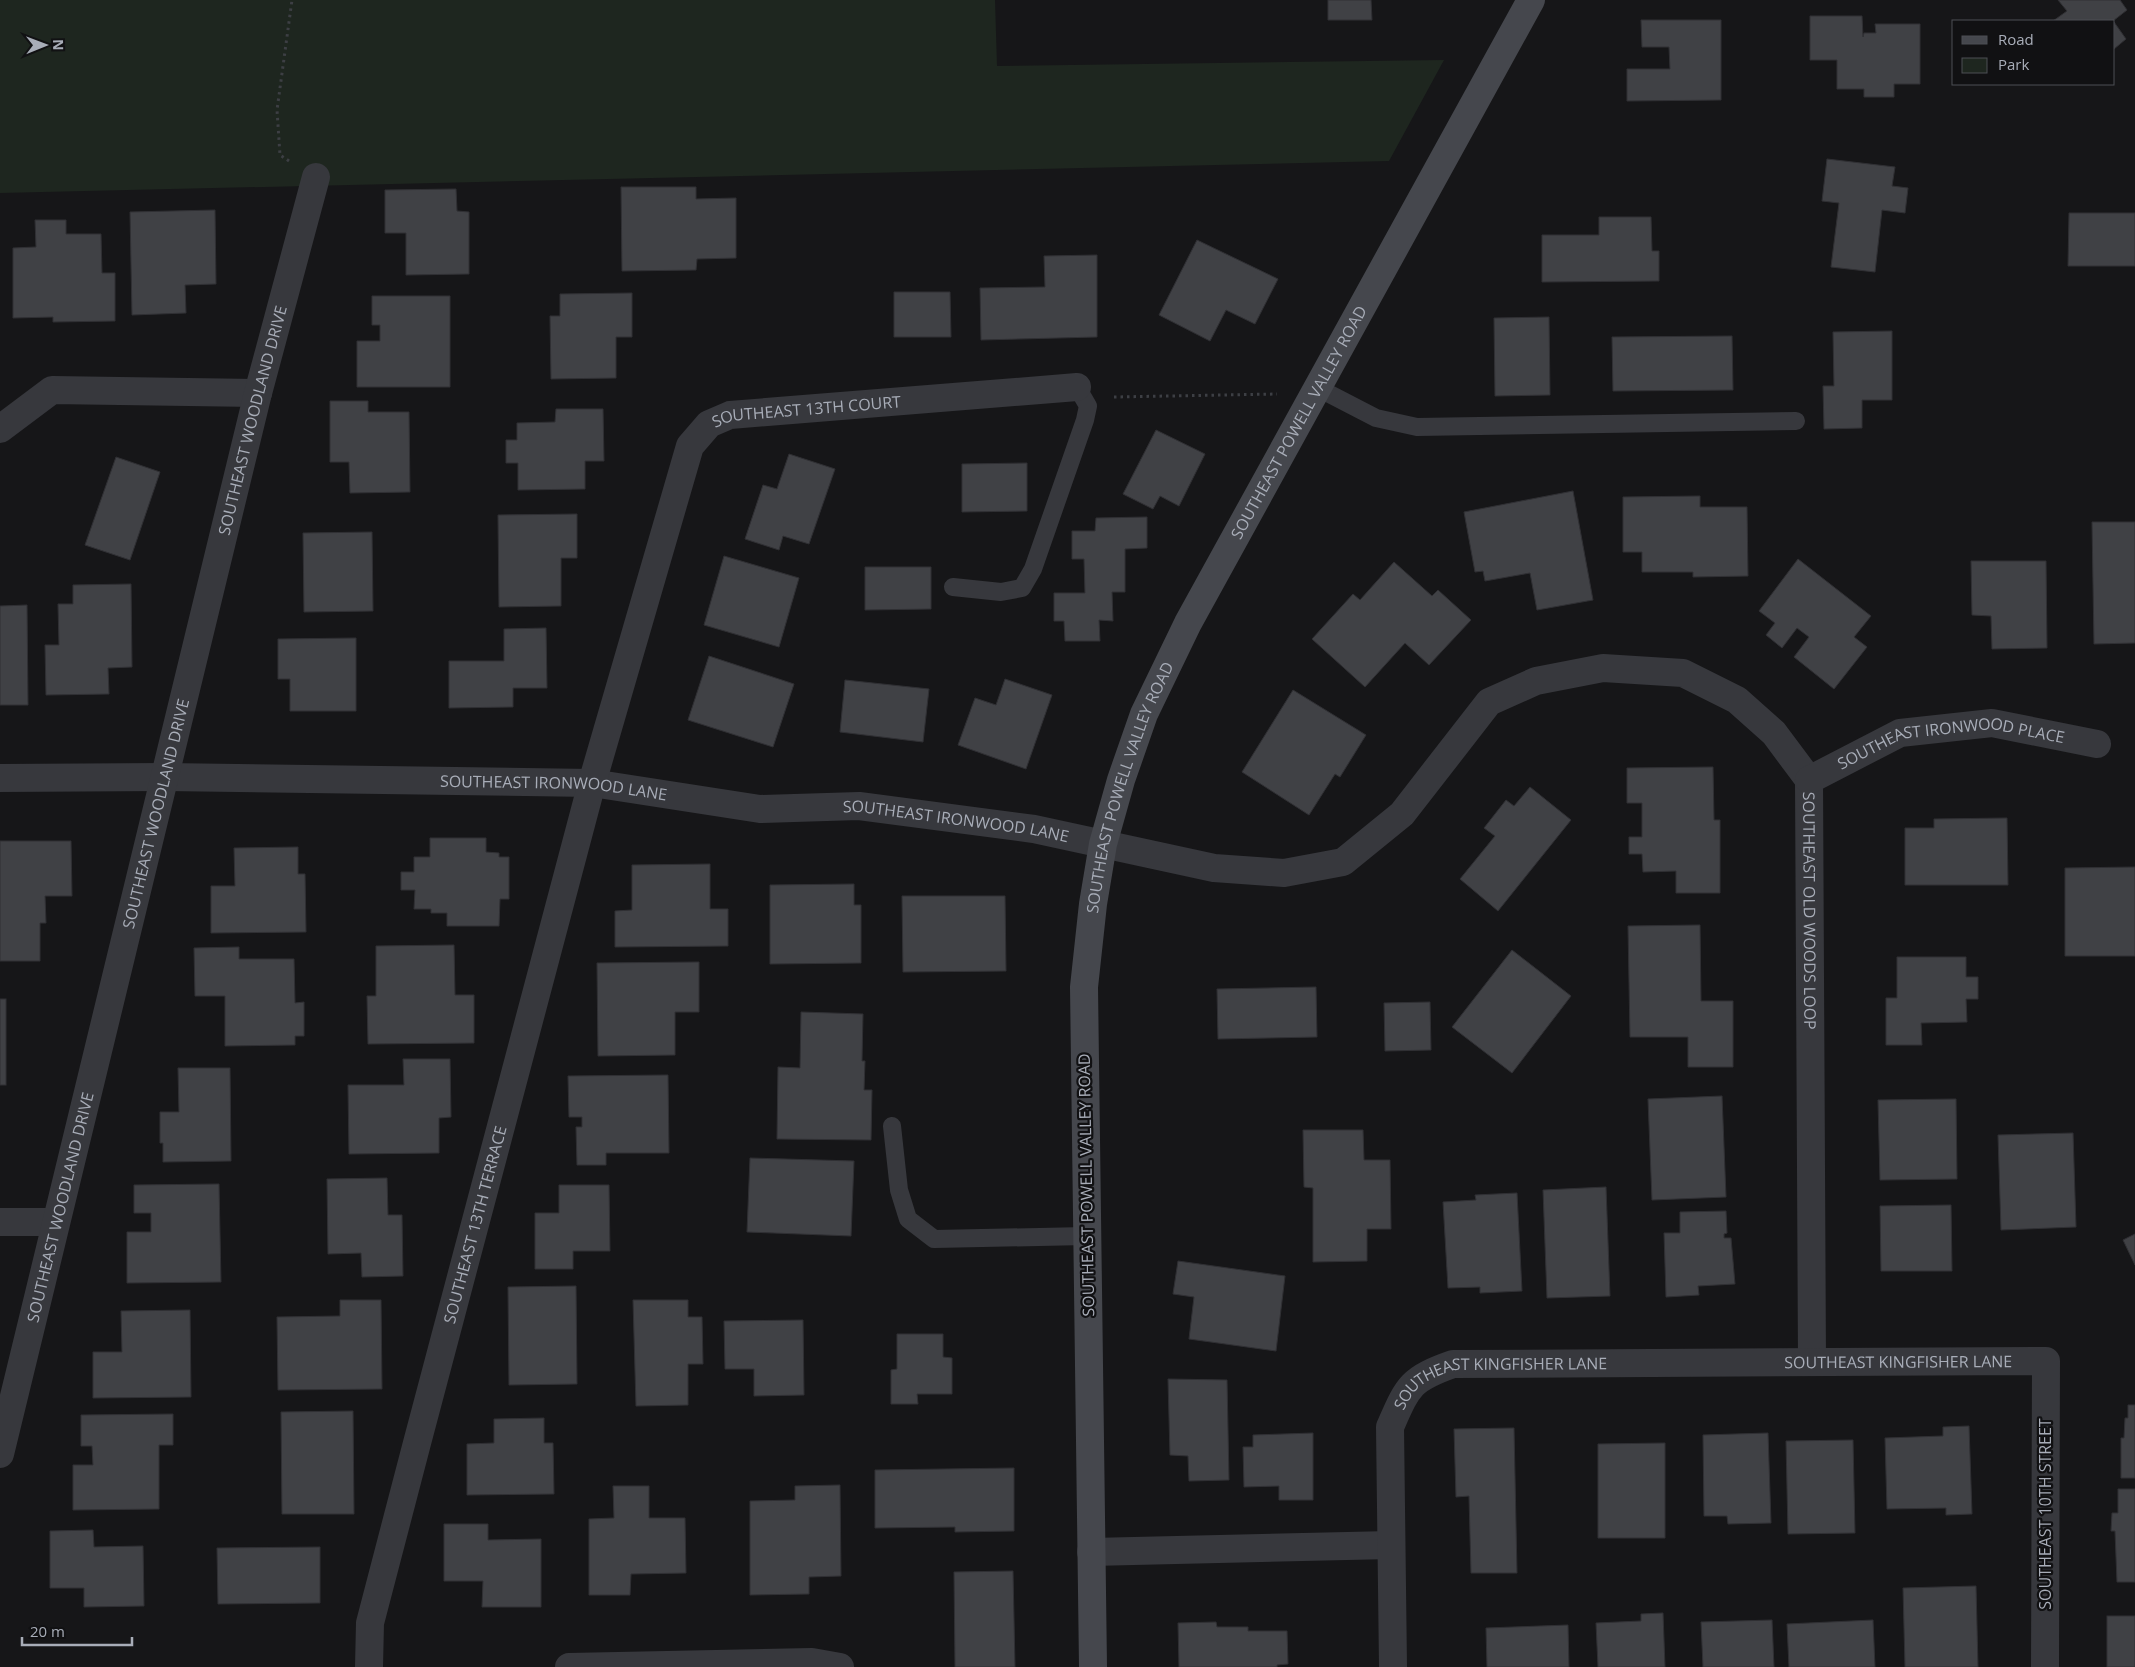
<svg xmlns="http://www.w3.org/2000/svg" width="2135" height="1667" font-family="'Open Sans',sans-serif">
<rect width="100%" height="100%" fill="#161618"/>
<path fill="#1e261f" d="M0,0H995L997,66L1444,60L1389,161L0,193Z"/>
<g fill="#404145" stroke="#303034">
<path d="M1328,0H1371L1372,20H1328Z"/>
<path d="M2058,0H2120L2127,10L2113,21H2053L2067,11Z"/>
<path d="M1810,16H1862L1863,37L1864,33H1876L1875,24H1920V84H1894V97H1864V89H1837V60H1810Z"/>
<path d="M1641,20H1721V100L1627,101V69H1670L1669,47H1642Z"/>
<path d="M2114,22L2126,39L2114,49Z"/>
<path d="M1827,159L1895,167L1892,186L1908,188L1905,213L1882,210L1875,272L1831,267L1839,203L1822,201Z"/>
<path d="M621,187H696V199L736,198V258L697,259L696,270L622,271Z"/>
<path d="M456,189L457,211L469,212V274L406,275V233H385V190Z"/>
<path d="M215,210L216,284L185,285L186,313L132,315L130,212Z"/>
<path d="M2069,213H2135V266H2068Z"/>
<path d="M1599,217H1651L1652,251H1659V281L1542,282V235H1599Z"/>
<path d="M35,220H66V234H101L102,273H115V321L53,322V317L13,318V248L36,247Z"/>
<path d="M1197,240L1278,279L1255,324L1226,310L1210,341L1159,315Z"/>
<path d="M1097,255V337L981,340L980,288L1045,287L1044,256Z"/>
<path d="M894,292H950L951,337H894Z"/>
<path d="M632,293V337H616V378L551,379L550,316H560V294Z"/>
<path d="M372,296H450V387H357V341H380V325H372Z"/>
<path d="M1549,317L1550,395L1495,396L1494,318Z"/>
<path d="M1892,331V400H1862V428L1824,429L1823,386H1834L1833,332Z"/>
<path d="M1732,336L1733,390L1613,391L1612,337Z"/>
<path d="M330,401H368V412H409L410,492L350,493L349,462H330Z"/>
<path d="M556,409H603L604,461H585V489L518,490V463H506V440H517V423L555,422Z"/>
<path d="M1156,430L1205,454L1179,506L1160,496L1153,509L1123,494Z"/>
<path d="M789,454L835,469L809,544L783,536L779,550L745,539L763,485L777,489Z"/>
<path d="M116,457L160,472L130,560L85,545Z"/>
<path d="M1027,463V511L962,512V464Z"/>
<path d="M1573,491L1593,600L1537,610L1530,573L1485,581L1483,571L1475,572L1464,512Z"/>
<path d="M1700,496V507H1747L1748,576L1693,577V572H1642V552H1623V497Z"/>
<path d="M577,514V558H561V606L499,607L498,515Z"/>
<path d="M1147,517V548L1125,549V592H1112L1113,621L1099,620L1100,641H1065L1064,621H1054V593H1085L1084,559H1072V531H1095L1096,518Z"/>
<path d="M2092,522H2135V643L2094,644Z"/>
<path d="M372,532L373,611L304,612L303,533Z"/>
<path d="M724,556L799,578L779,647L704,625Z"/>
<path d="M1798,559L1871,616L1854,637L1867,647L1834,689L1794,657L1809,637L1797,628L1782,648L1766,635L1775,623L1759,611Z"/>
<path d="M1971,561H2046L2047,648L1992,649L1991,616L1972,615Z"/>
<path d="M1394,562L1432,596L1438,590L1471,620L1429,665L1405,643L1365,687L1312,639L1353,594L1360,600Z"/>
<path d="M865,567H931V609L865,610Z"/>
<path d="M131,584L132,667L108,668L109,694L46,695L45,645H59L58,604H73V585Z"/>
<path d="M27,605L28,705H0V606Z"/>
<path d="M546,628L547,688H513V707L449,708V661H504V629Z"/>
<path d="M356,638V711H290V679H278V639Z"/>
<path d="M709,656L794,684L773,747L688,720Z"/>
<path d="M1005,679L1052,695L1026,769L958,745L975,698L996,705Z"/>
<path d="M845,680L929,689L923,742L840,732Z"/>
<path d="M1293,690L1366,735L1340,777L1335,774L1309,815L1242,772Z"/>
<path d="M1713,767L1714,820H1720V893H1676V871L1643,872L1642,854H1629V837H1642V803H1627V768Z"/>
<path d="M1530,787L1571,820L1498,911L1460,879L1495,836L1484,828L1506,800L1514,806Z"/>
<path d="M2007,818L2008,885H1905V828H1934V819Z"/>
<path d="M430,838H486V852L499,853V857H509V899H500L499,926H447V913H431V909H414L415,890H401V872H414V857H430Z"/>
<path d="M0,841H71L72,896H45L46,923H40V961H0Z"/>
<path d="M298,847V874H305L306,932L211,933V886H235L234,848Z"/>
<path d="M710,864V909H728V946L615,947V911L632,910V865Z"/>
<path d="M2135,867V956H2065V868Z"/>
<path d="M854,884V905H861V963L770,964V885Z"/>
<path d="M902,896H1005L1006,971L903,972Z"/>
<path d="M1700,925L1701,1001H1733V1067H1688V1037H1630L1628,926Z"/>
<path d="M454,945L455,995H474V1043L368,1044L367,996H376V946Z"/>
<path d="M239,947V959H294L295,1003L304,1002V1036H295V1045L225,1046V996H195L194,948Z"/>
<path d="M1512,950L1571,996L1512,1073L1452,1027Z"/>
<path d="M1897,957H1966V977H1978V999H1966L1967,1022L1921,1023L1922,1045H1886V998H1897Z"/>
<path d="M699,962V1012H675V1055L598,1056L597,963Z"/>
<path d="M1316,987L1317,1037L1218,1039L1217,989Z"/>
<rect x="0" y="999" width="6" height="86"/>
<path d="M1430,1002L1431,1050L1385,1051L1384,1003Z"/>
<path d="M801,1012L863,1014L862,1061H865L864,1090H872L871,1140L777,1139L778,1067L800,1068Z"/>
<path d="M403,1059H450L451,1117L439,1118V1153L349,1154L348,1085H404Z"/>
<path d="M178,1068H230L231,1161L163,1162V1143H160V1112H179Z"/>
<path d="M668,1075L669,1153H606V1165H577L576,1127H582V1117H569L568,1076Z"/>
<path d="M1722,1096L1726,1197L1652,1200L1648,1099Z"/>
<path d="M1956,1099L1957,1179L1880,1180L1878,1100Z"/>
<path d="M1303,1130H1363L1364,1160H1390L1391,1229H1367V1261L1313,1262V1188L1304,1187Z"/>
<path d="M2073,1133L2076,1227L2001,1230L1998,1135Z"/>
<path d="M750,1158L854,1161L851,1236L747,1232Z"/>
<path d="M387,1178L388,1215H402L403,1276L362,1277L361,1253L328,1254L327,1179Z"/>
<path d="M219,1184L221,1282L127,1283V1232H151V1213H134V1185Z"/>
<path d="M559,1185H609L610,1251H573V1269H535V1213H559Z"/>
<path d="M1606,1187L1610,1296L1547,1298L1543,1190Z"/>
<path d="M1517,1193L1522,1291L1480,1293V1287L1448,1288L1443,1202L1476,1200L1475,1195Z"/>
<path d="M1951,1205L1952,1271H1881L1880,1206Z"/>
<path d="M1726,1211L1727,1233L1724,1234V1238H1731L1735,1284L1698,1286L1699,1295L1666,1297L1664,1233H1680V1212Z"/>
<path d="M2135,1234V1265L2123,1240Z"/>
<path d="M1178,1261L1285,1276L1276,1351L1189,1339L1194,1297L1173,1294Z"/>
<path d="M576,1286L577,1384L509,1385L508,1287Z"/>
<path d="M340,1300H381L382,1389L278,1390L277,1317L340,1316Z"/>
<path d="M633,1300H688V1317H702L703,1364H688V1405L636,1406Z"/>
<path d="M190,1310L191,1397L93,1398V1352H122L121,1311Z"/>
<path d="M803,1320L804,1395L754,1396V1369H725L724,1321Z"/>
<path d="M897,1334H943V1357L952,1358V1394H917L918,1404H891V1370L897,1369Z"/>
<path d="M1168,1379L1227,1380L1229,1480L1189,1481L1188,1456L1170,1455Z"/>
<path d="M2128,1405H2135V1478H2121V1438H2124L2125,1418H2128Z"/>
<path d="M353,1411L354,1514H282L281,1412Z"/>
<path d="M173,1414V1445H159V1509L73,1510V1465H93L92,1446H81V1415Z"/>
<path d="M544,1418V1443H553L554,1494L467,1495V1444L494,1443V1419Z"/>
<path d="M1969,1426L1972,1514L1946,1515V1508L1887,1509L1885,1438L1943,1436V1427Z"/>
<path d="M1514,1428L1517,1573H1471L1469,1496L1456,1497L1454,1429Z"/>
<path d="M1313,1433V1500H1279V1486L1244,1487L1243,1447H1253V1435Z"/>
<path d="M1768,1433L1771,1523L1728,1524L1727,1516H1704L1703,1435Z"/>
<path d="M1853,1440L1855,1533L1788,1534L1786,1441Z"/>
<path d="M1665,1443V1538H1598V1444Z"/>
<path d="M1014,1468V1531L955,1532V1527L875,1528V1470Z"/>
<path d="M840,1485L841,1576L809,1577V1594L750,1595V1501L795,1500V1486Z"/>
<path d="M613,1486H649V1518H685L686,1573L631,1574L630,1595H589V1519L614,1518Z"/>
<path d="M2118,1489H2135V1582H2117L2115,1531H2111L2112,1513H2118Z"/>
<path d="M444,1524H488V1540L541,1539V1607H482L483,1581H444Z"/>
<path d="M93,1530L94,1547L143,1546L144,1606L84,1607V1588H50V1531Z"/>
<path d="M320,1547V1603L218,1604L217,1548Z"/>
<path d="M1013,1571L1015,1667H955L954,1572Z"/>
<path d="M1976,1586L1978,1667H1905L1903,1588Z"/>
<path d="M1663,1613L1665,1667H1598L1596,1623L1641,1621V1614Z"/>
<rect x="2107" y="1616" width="28" height="51"/>
<path d="M1772,1620L1774,1667H1703L1701,1622Z"/>
<path d="M1873,1620L1875,1667H1789L1787,1624Z"/>
<path d="M1216,1622L1217,1627H1248V1631H1287L1288,1664L1277,1665V1667H1179L1178,1623Z"/>
<path d="M1568,1625L1569,1667H1487L1486,1628Z"/>
</g>
<g fill="none" stroke-linecap="round" stroke-linejoin="round">
<g stroke="#3d3f44" stroke-width="3" stroke-dasharray="2.5 4" stroke-linecap="butt">
<path d="M289,161L280,155L277,110L292,0"/>
<path d="M1114,397L1277,394"/>
</g>
<g stroke="#37383d" stroke-width="18">
<path d="M1318,388L1376,418L1417,427L1796,421"/>
<path d="M953,587L1001,592L1022,588L1033,569L1085,420L1088,406L1077,387"/>
<path d="M892,1126L899,1190L908,1219L934,1239L1086,1236"/>
</g>
<g stroke="#37383d" stroke-width="28">
<path d="M0,429L52,390L258,393"/>
<path id="s1" d="M0,778L165,777L592,783L760,809L859,806L1034,829L1214,868L1284,873L1343,862L1402,814L1489,702L1536,681L1603,668L1683,673L1737,700L1774,733L1809,780L1812,1362"/>
<path id="s2" d="M1809,780L1900,733L1992,723L2097,744"/>
<path d="M0,1222H55"/>
<path id="s3" d="M0,1454L258,393L316,177"/>
<path d="M1091,1552L1391,1545"/>
<path id="s4" d="M369,1667L370,1623L417,1443L592,783L690,446L709,424L730,415L1077,387"/>
<path d="M569,1667L812,1662L840,1667"/>
<path id="s5" d="M1393,1667L1390,1427C1408,1386 1410,1379 1453,1364L2046,1361L2045,1667"/>
</g>
<path stroke="#45474d" stroke-width="28" id="s6" d="M1093,1667L1084,987L1093,904L1103,844L1121,780L1144,714L1188,623L1531,0"/>
</g>
<g text-anchor="middle" stroke-width="4.5" stroke-linejoin="round" paint-order="stroke">
<g font-size="16" fill="#a8adb8" stroke="#111113">
<text dy="6" stroke="none"><textPath href="#s4" startOffset="1392">SOUTHEAST 13TH COURT</textPath></text>
<text dy="6" stroke="none"><textPath href="#s3" startOffset="1064">SOUTHEAST WOODLAND DRIVE</textPath></text>
<text dy="6" stroke="none"><textPath href="#s6" startOffset="1291">SOUTHEAST POWELL VALLEY ROAD</textPath></text>
<text dy="6" stroke="none"><textPath href="#s2" startOffset="151">SOUTHEAST IRONWOOD PLACE</textPath></text>
<text dy="6" stroke="none"><textPath href="#s6" startOffset="886">SOUTHEAST POWELL VALLEY ROAD</textPath></text>
<text dy="6" stroke="none"><textPath href="#s1" startOffset="554">SOUTHEAST IRONWOOD LANE</textPath></text>
<text dy="6" stroke="none"><textPath href="#s3" startOffset="659">SOUTHEAST WOODLAND DRIVE</textPath></text>
<text dy="6" stroke="none"><textPath href="#s1" startOffset="959">SOUTHEAST IRONWOOD LANE</textPath></text>
<text dy="6" stroke="none"><textPath href="#s1" startOffset="2069">SOUTHEAST OLD WOODS LOOP</textPath></text>
<text transform="translate(1086 1185) rotate(-91)" y="6">SOUTHEAST POWELL VALLEY ROAD</text>
<text dy="6" stroke="none"><textPath href="#s3" startOffset="254">SOUTHEAST WOODLAND DRIVE</textPath></text>
<text dy="6" stroke="none"><textPath href="#s4" startOffset="456">SOUTHEAST 13TH TERRACE</textPath></text>
<text dy="6" stroke="none"><textPath href="#s5" startOffset="779">SOUTHEAST KINGFISHER LANE</textPath></text>
<text dy="6" stroke="none"><textPath href="#s5" startOffset="374">SOUTHEAST KINGFISHER LANE</textPath></text>
<text transform="translate(2045 1514) rotate(-90)" y="6">SOUTHEAST 10TH STREET</text>
</g>
</g>
<rect x="1952" y="20" width="162" height="65" fill="#111113" stroke="#4d4f55"/>
<rect x="1962" y="36" width="25" height="8" fill="#45474d" stroke="#4d4f55"/>
<text x="1998" y="45" font-size="15" fill="#a8adb8">Road</text>
<rect x="1962" y="58" width="25" height="15" fill="#1e261f" stroke="#4d4f55"/>
<text x="1998" y="70" font-size="15" fill="#a8adb8">Park</text>
<g transform="translate(45 45) rotate(89)" stroke="#111113" stroke-width="4" paint-order="stroke">
<path d="M0-4L9 19L0 12L-9 19Z" fill="#a8adb8"/>
<text y="-8" font-size="14" font-weight="bold" text-anchor="middle" fill="#a8adb8">N</text>
</g>
<path d="M22 1637v8h110v-8" fill="none" stroke="#a8adb8" stroke-width="2.5"/>
<text x="30" y="1637" font-size="15" fill="#a8adb8" stroke="#111113" stroke-width="4" paint-order="stroke">20 m</text>
</svg>
